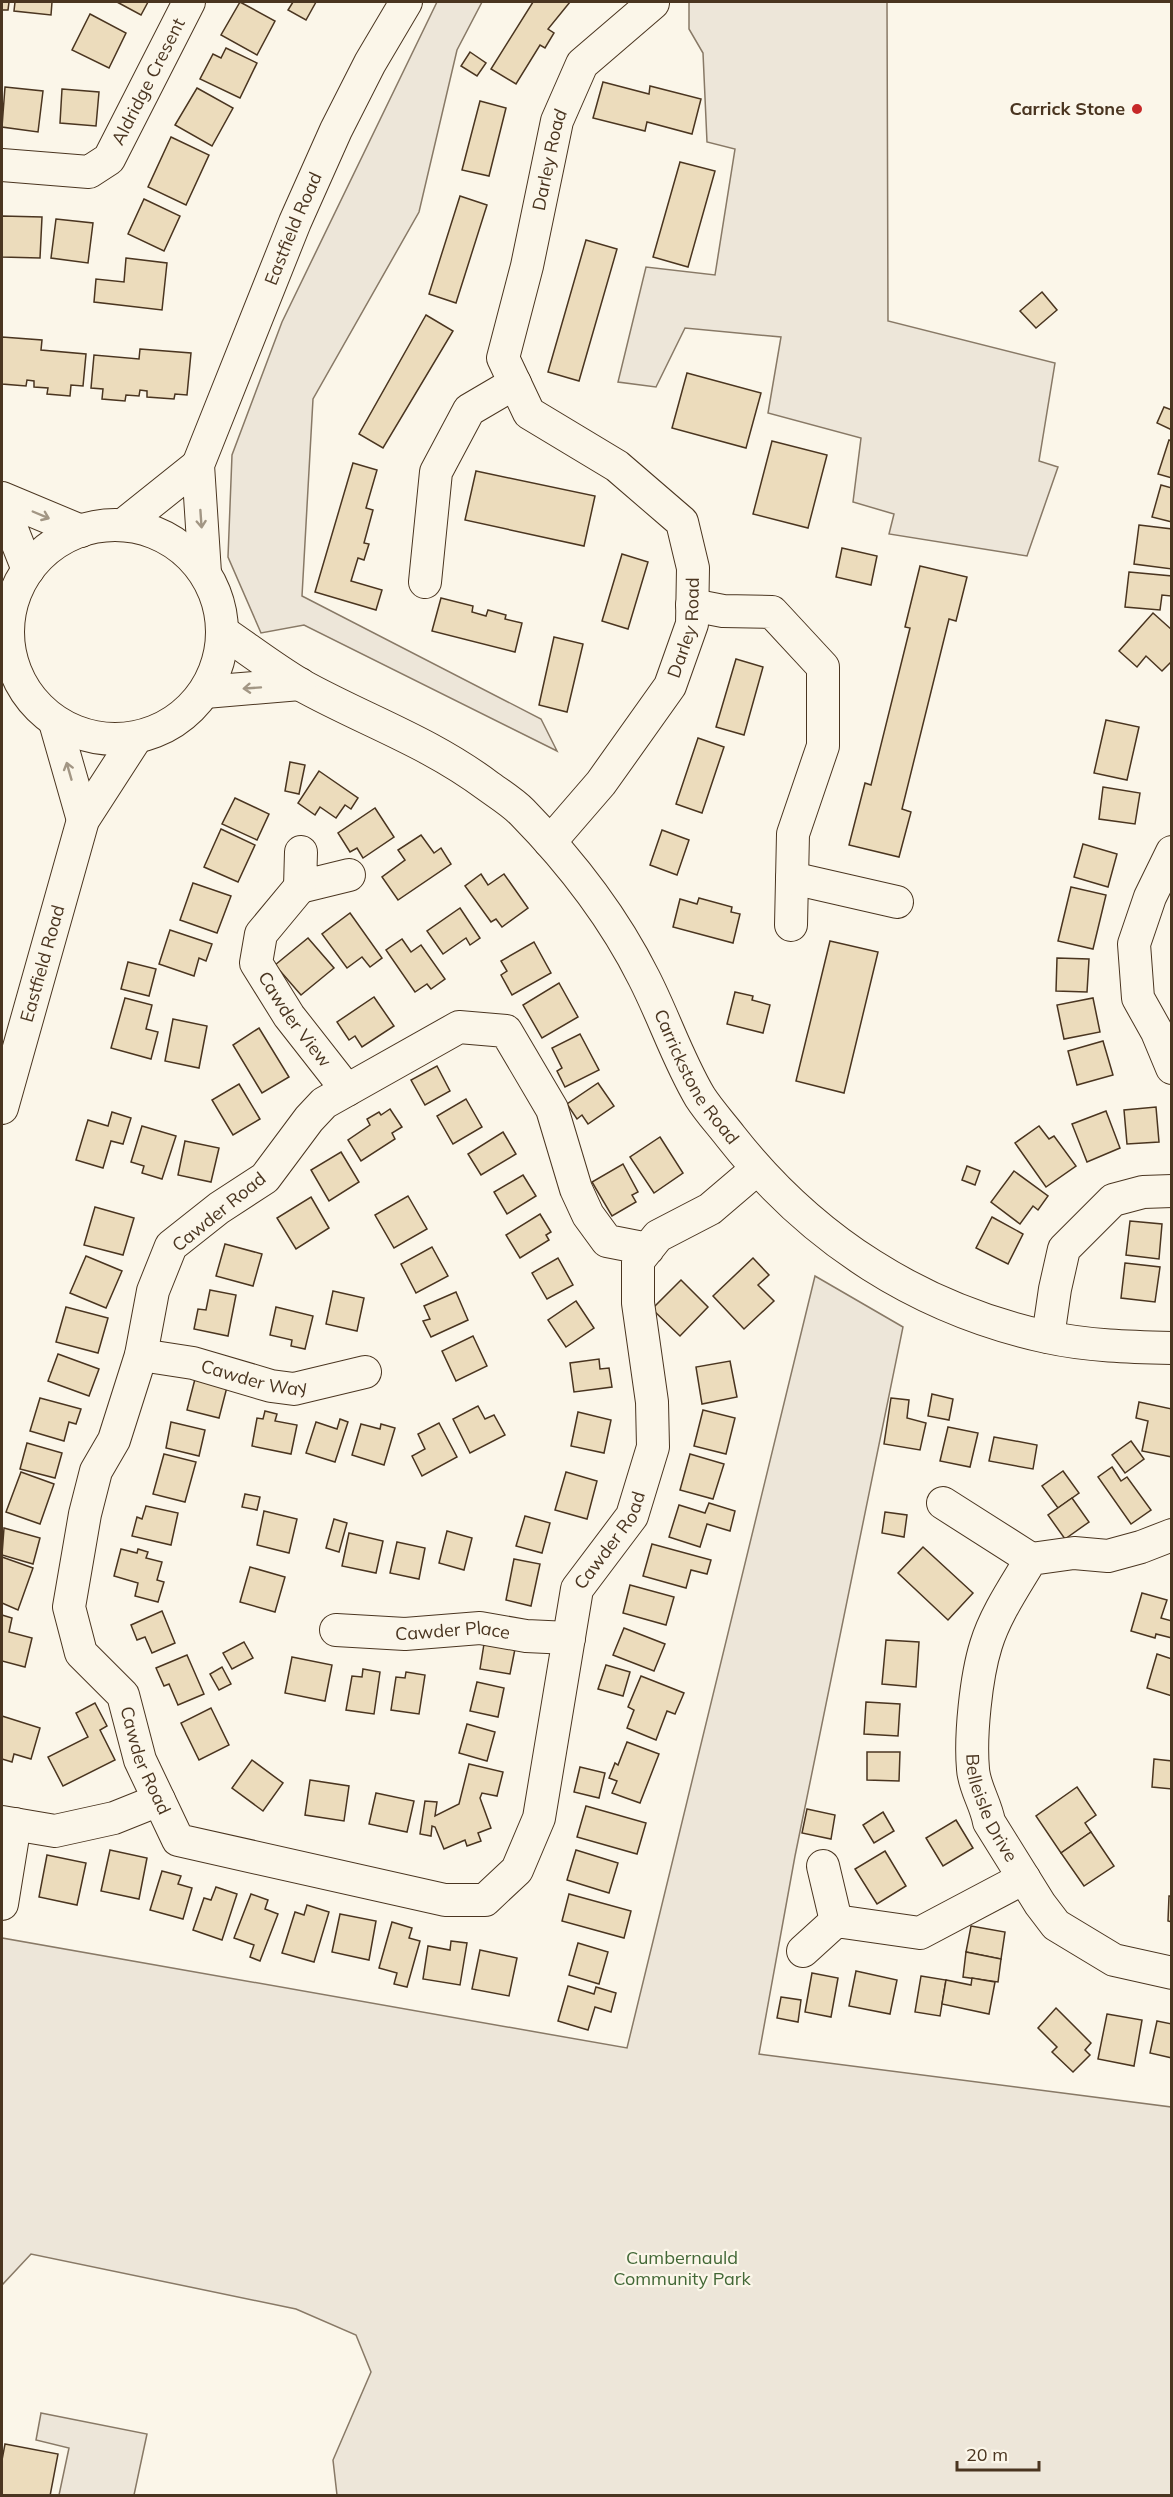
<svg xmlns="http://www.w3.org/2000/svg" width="1173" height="2497" font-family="Mulish,sans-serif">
<rect width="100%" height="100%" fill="#fbf6e9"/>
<g fill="#ede6d9" stroke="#887966" stroke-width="1.5">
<path d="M437,2H482L457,50L419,212L313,399L302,596L541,719L557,751L304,625L261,633L228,557L232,455L282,322Z"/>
<path d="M689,2H887L888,321L1055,363L1039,461L1058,467L1027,556L889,534L894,514L853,502L861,438L768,413L781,337L685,328L656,387L618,382L646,267L715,275L735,149L707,142L703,53L689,29Z"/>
<path d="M815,1276L903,1327L795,1856L759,2054L1171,2107V2495H337L333,2460L371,2372L356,2335L296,2309L31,2254L2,2285V1938L627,2048Z"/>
<path d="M41,2413L147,2434L134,2495H59L69,2448L36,2440Z"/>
</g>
<g fill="#ecdcbc" stroke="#4a3520" stroke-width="1.5">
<path d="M2,2H9L8,10H2Z"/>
<path d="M15,2H52L51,15L14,11Z"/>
<path d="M117,2H148L141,15Z"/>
<path d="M240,2L275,21L257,55L221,35Z"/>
<path d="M293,2H316L306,20L288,10Z"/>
<path d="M533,2H570L548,29L554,33L545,48L540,45L516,84L491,69Z"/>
<path d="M90,14L126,33L109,68L72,50Z"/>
<path d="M226,48L257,63L240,98L200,79L213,54L221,58Z"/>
<path d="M470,52L486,63L477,76L461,66Z"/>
<path d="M603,82L649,94L650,86L701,99L692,134L647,122L645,131L593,118Z"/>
<path d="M5,87L43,91L38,132L2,127Z"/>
<path d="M197,88L233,108L212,146L175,125Z"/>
<path d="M62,89L99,92L96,126L60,123Z"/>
<path d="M480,101L506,108L489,176L462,170Z"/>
<path d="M171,137L209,155L186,205L148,187Z"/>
<path d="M680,162L715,171L688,267L653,257Z"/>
<path d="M460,196L487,205L456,303L429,294Z"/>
<path d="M144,199L180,216L164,251L128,234Z"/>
<path d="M2,216L42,217L40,258L2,257Z"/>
<path d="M56,219L93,223L88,263L51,258Z"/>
<path d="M586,240L617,249L579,381L548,372Z"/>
<path d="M126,258L167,263L162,310L94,302L96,279L124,282Z"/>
<path d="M1042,292L1057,310L1036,328L1020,311Z"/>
<path d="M426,315L453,331L383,448L359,434Z"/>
<path d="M2,337L42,340L41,350L86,354L83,386L71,385L70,396L47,394L48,388L34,387V381L27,380L26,386L2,384Z"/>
<path d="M140,349L191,353L187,395L175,394L174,399L147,397V391L140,390L139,396L126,395L125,401L102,399L103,389L91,388L94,355L139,359Z"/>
<path d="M687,373L761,393L746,448L672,428Z"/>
<path d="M1164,407L1172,410V430L1157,423Z"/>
<path d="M1169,440L1172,441V478L1158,474Z"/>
<path d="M772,441L827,455L808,528L753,514Z"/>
<path d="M353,463L377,470L366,508L373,510L364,543L369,544L364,560L358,558L351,581L382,590L376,610L315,592Z"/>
<path d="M476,471L595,496L584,546L465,520Z"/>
<path d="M1161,485L1172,488V522L1152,517Z"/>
<path d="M1139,525L1172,529V569L1134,564Z"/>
<path d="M842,548L877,556L871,585L836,577Z"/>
<path d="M622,554L648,562L628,629L602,621Z"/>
<path d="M920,566L967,577L956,621L949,619L902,809L911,812L899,857L849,845L865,783L871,785L910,628L905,627Z"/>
<path d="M1129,572L1172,576L1171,596L1162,595L1160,610L1125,607Z"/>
<path d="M441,598L473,606L472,612L486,616L488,610L506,615L505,619L522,623L515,652L432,631Z"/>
<path d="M1153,613L1172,630V661L1162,671L1146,656L1137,667L1119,651Z"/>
<path d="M554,637L583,644L567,712L539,705Z"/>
<path d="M736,659L763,667L744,735L716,727Z"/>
<path d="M1106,720L1139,727L1127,780L1094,773Z"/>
<path d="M698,738L724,747L702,813L676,804Z"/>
<path d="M290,762L305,765L299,794L285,791Z"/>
<path d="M319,771L358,798L351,809L345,805L336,818L320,807L315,815L298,803Z"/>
<path d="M1103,787L1140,793L1135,824L1099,819Z"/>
<path d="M235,798L269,814L257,840L222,824Z"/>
<path d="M375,808L394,837L363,858L357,848L350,852L338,833Z"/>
<path d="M221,829L255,845L238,882L204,867Z"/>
<path d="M662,830L689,840L677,875L650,865Z"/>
<path d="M421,835L434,853L441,848L451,864L398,900L382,877L405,860L398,850Z"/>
<path d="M1083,844L1117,854L1108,887L1074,877Z"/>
<path d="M481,874L488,885L504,874L528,908L502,927L496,919L491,922L465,886Z"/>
<path d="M193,883L231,896L217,933L180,920Z"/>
<path d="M1071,887L1106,895L1093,949L1058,941Z"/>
<path d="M699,898L732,907L731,912L740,914L733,943L673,927L680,899L697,904Z"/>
<path d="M460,908L480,938L470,945L466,938L443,954L427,931Z"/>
<path d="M350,913L382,958L370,967L362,957L347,968L322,934Z"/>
<path d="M170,930L212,944L206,961L199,958L194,976L159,964Z"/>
<path d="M308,938L334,968L301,995L275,965Z"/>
<path d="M402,939L411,952L421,945L445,979L431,989L427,984L415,992L386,950Z"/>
<path d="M830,941L878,952L844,1093L796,1081Z"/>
<path d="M534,942L551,973L512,995L501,975L507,971L501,961Z"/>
<path d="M1057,958L1089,959L1087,992L1056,991Z"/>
<path d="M128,962L156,969L149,996L121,989Z"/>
<path d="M559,983L578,1017L542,1038L523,1005Z"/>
<path d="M735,992L753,996L752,1000L770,1005L763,1033L727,1024Z"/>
<path d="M374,997L394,1026L362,1047L355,1036L349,1040L337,1022Z"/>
<path d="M125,998L152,1005L146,1029L158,1032L151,1059L111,1048Z"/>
<path d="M1093,998L1100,1032L1064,1039L1057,1005Z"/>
<path d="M173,1019L207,1026L199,1068L165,1061Z"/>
<path d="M259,1028L289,1077L262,1093L233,1045Z"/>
<path d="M580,1034L599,1070L565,1087L557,1071L562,1068L552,1048Z"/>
<path d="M1103,1041L1113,1075L1077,1085L1068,1051Z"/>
<path d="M437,1066L450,1091L425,1105L411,1080Z"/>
<path d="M598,1083L614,1106L588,1124L582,1115L577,1119L567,1104Z"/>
<path d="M239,1084L260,1119L233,1135L212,1100Z"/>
<path d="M466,1099L482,1127L453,1144L437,1116Z"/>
<path d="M1156,1107L1159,1142L1127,1144L1124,1110Z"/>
<path d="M390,1109L402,1127L392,1133L395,1139L361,1161L348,1140L370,1125L367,1119L379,1112L381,1115Z"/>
<path d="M1106,1111L1120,1148L1087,1162L1072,1124Z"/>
<path d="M112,1112L131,1118L123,1144L111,1141L103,1168L76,1160L88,1120L108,1126Z"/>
<path d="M142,1126L176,1136L162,1179L142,1173L144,1166L131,1162Z"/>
<path d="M1039,1126L1049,1139L1054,1136L1076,1166L1046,1187L1015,1143Z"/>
<path d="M503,1132L516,1154L481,1175L468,1154Z"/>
<path d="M660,1137L683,1173L654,1193L630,1157Z"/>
<path d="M185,1141L219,1148L211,1182L178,1175Z"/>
<path d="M341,1152L359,1182L329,1201L311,1170Z"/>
<path d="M623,1164L638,1192L632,1195L636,1202L612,1216L592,1182Z"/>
<path d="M967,1166L980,1171L975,1185L962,1180Z"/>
<path d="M1014,1171L1048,1196L1038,1210L1033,1206L1020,1224L991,1202Z"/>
<path d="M523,1175L536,1196L507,1214L494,1192Z"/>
<path d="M408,1196L427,1229L394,1248L375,1215Z"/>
<path d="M311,1197L329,1228L296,1249L277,1218Z"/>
<path d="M95,1207L134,1218L123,1255L84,1245Z"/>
<path d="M540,1214L551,1232L546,1235L549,1240L520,1258L506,1235Z"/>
<path d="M992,1217L1023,1234L1008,1264L976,1248Z"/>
<path d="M1130,1221L1162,1224L1159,1259L1126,1255Z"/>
<path d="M225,1244L262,1254L253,1286L216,1276Z"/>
<path d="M432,1247L448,1276L416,1293L401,1264Z"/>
<path d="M86,1256L122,1271L106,1308L70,1293Z"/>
<path d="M558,1258L573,1285L547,1299L532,1273Z"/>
<path d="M753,1258L769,1275L758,1285L774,1301L744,1329L713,1296Z"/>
<path d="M1125,1263L1160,1267L1155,1302L1121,1298Z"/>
<path d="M681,1280L708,1307L680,1336L652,1309Z"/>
<path d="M210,1290L236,1295L228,1336L194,1329L198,1309L206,1310Z"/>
<path d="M333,1291L364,1298L357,1331L326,1324Z"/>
<path d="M456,1292L468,1320L431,1337L423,1321L430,1319L424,1306Z"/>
<path d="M576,1301L594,1328L566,1347L548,1320Z"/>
<path d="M66,1307L108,1318L98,1353L56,1342Z"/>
<path d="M276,1307L313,1316L305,1349L291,1346L292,1340L270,1335Z"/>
<path d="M473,1336L487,1366L456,1381L442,1351Z"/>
<path d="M58,1354L99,1369L89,1396L48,1381Z"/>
<path d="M599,1359L600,1369L609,1368L612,1387L574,1392L570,1363Z"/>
<path d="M730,1361L737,1397L702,1404L696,1367Z"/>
<path d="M195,1379L227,1387L219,1418L187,1410Z"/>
<path d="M932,1394L953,1399L949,1420L928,1416Z"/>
<path d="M40,1398L81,1409L76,1424L69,1422L64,1441L30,1431Z"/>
<path d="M891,1398L909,1400L907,1418L926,1423L920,1450L884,1444Z"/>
<path d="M1139,1402L1172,1409V1457L1142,1451L1148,1421L1136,1418Z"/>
<path d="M478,1406L485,1419L494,1415L505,1435L470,1453L453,1419Z"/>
<path d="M703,1410L735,1418L726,1454L694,1446Z"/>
<path d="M265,1411L277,1414L275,1421L297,1425L291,1454L252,1446L257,1418L263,1419Z"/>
<path d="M578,1412L611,1420L604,1453L571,1446Z"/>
<path d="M340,1419L348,1422L335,1462L306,1453L316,1422L337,1429Z"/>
<path d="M171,1422L205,1430L199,1456L166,1448Z"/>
<path d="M439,1423L457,1457L422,1476L412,1456L425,1449L418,1434Z"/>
<path d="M361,1424L380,1429L381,1424L395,1428L384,1465L352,1455Z"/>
<path d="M948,1427L978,1433L970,1467L940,1461Z"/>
<path d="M994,1437L1037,1445L1033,1469L989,1461Z"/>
<path d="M1131,1441L1144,1459L1125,1473L1112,1455Z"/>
<path d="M27,1443L62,1453L55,1478L20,1469Z"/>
<path d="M164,1454L196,1462L185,1502L153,1494Z"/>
<path d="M690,1454L724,1464L713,1499L680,1490Z"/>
<path d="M1112,1467L1121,1481L1127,1477L1151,1510L1131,1524L1098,1477Z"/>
<path d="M1063,1471L1079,1493L1058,1508L1042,1486Z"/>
<path d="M21,1472L54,1484L40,1524L6,1512Z"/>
<path d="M566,1472L597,1481L587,1519L555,1510Z"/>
<path d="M245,1494L260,1497L257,1510L242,1507Z"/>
<path d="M1072,1498L1089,1522L1065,1539L1048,1515Z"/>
<path d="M709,1503L735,1511L730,1531L707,1524L700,1547L669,1537L679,1505L705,1513Z"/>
<path d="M146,1506L178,1513L171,1545L132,1536L137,1517L142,1519Z"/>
<path d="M264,1511L297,1519L289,1553L257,1545Z"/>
<path d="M885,1512L907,1515L904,1537L882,1533Z"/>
<path d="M525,1516L550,1523L542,1553L516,1546Z"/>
<path d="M334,1519L347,1523L339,1552L326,1548Z"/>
<path d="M4,1528L40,1538L33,1564L2,1555Z"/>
<path d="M447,1531L472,1538L464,1570L439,1563Z"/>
<path d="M349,1533L383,1541L376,1573L342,1566Z"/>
<path d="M397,1542L425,1548L419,1579L390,1573Z"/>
<path d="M652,1544L711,1560L707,1574L691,1570L686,1588L643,1576Z"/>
<path d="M923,1547L973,1593L948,1620L898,1573Z"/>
<path d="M121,1549L137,1553L138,1549L148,1552L146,1558L162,1562L157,1580L164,1582L158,1602L135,1596L138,1583L114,1576Z"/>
<path d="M2,1557L33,1568L18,1610L2,1603Z"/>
<path d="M514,1559L540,1564L531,1606L506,1600Z"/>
<path d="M250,1567L285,1577L275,1612L240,1602Z"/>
<path d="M630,1585L674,1597L666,1625L623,1613Z"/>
<path d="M1142,1593L1167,1600L1161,1618L1172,1621V1638L1156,1634L1155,1638L1131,1631Z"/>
<path d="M162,1611L175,1643L152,1653L145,1637L137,1640L131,1625Z"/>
<path d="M2,1615L12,1618L9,1632L32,1638L25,1667L2,1661Z"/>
<path d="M624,1628L665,1644L654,1671L613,1655Z"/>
<path d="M886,1640L919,1642L916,1687L882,1684Z"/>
<path d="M244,1642L253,1658L232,1669L223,1653Z"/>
<path d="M484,1644L515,1649L510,1674L480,1669Z"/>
<path d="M1157,1654L1172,1659V1696L1147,1688Z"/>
<path d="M187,1655L204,1694L178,1705L169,1684L164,1686L156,1668Z"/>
<path d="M292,1657L332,1665L325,1701L285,1693Z"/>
<path d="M606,1665L630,1672L623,1696L598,1689Z"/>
<path d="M222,1667L231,1684L219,1690L210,1674Z"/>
<path d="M363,1669L380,1672L374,1714L346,1710L352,1676L362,1677Z"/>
<path d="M406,1672L425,1675L419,1714L391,1710L396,1677L405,1678Z"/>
<path d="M641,1676L684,1693L675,1714L667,1711L656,1740L627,1728L634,1710L628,1707Z"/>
<path d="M477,1682L504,1688L498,1717L470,1711Z"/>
<path d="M866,1702L900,1704L898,1736L864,1734Z"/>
<path d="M95,1703L107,1726L100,1730L115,1760L63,1786L48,1757L88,1737L76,1713Z"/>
<path d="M211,1708L229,1745L199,1760L181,1723Z"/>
<path d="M2,1716L40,1728L31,1759L14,1754L12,1762L2,1759Z"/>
<path d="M467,1724L495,1732L487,1761L459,1753Z"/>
<path d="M627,1742L659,1754L640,1803L612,1793L617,1781L609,1778L615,1763L618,1765Z"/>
<path d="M867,1752H900L899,1781L867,1780Z"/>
<path d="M1154,1759L1172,1761V1789L1152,1787Z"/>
<path d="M252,1760L283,1783L263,1811L232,1788Z"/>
<path d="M469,1764L503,1772L497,1796L482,1793L480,1798L491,1828L478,1833L481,1841L467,1846L465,1840L444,1849L435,1827L432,1826L431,1836L420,1834L425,1801L437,1802L435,1816L459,1804Z"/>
<path d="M580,1767L605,1773L599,1798L574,1792Z"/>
<path d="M310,1780L349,1786L344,1821L305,1815Z"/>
<path d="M1077,1787L1096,1815L1085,1823L1091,1832L1061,1853L1036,1816Z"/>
<path d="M376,1793L414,1801L407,1832L369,1824Z"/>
<path d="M586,1806L646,1823L637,1854L577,1837Z"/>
<path d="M807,1809L835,1815L831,1839L802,1833Z"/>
<path d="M883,1812L894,1831L874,1843L863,1825Z"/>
<path d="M956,1820L973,1848L943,1866L926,1838Z"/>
<path d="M1091,1832L1114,1866L1084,1886L1061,1853Z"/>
<path d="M110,1850L147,1858L139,1899L101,1891Z"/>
<path d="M576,1850L618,1863L609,1893L567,1880Z"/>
<path d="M885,1851L906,1886L877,1904L855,1869Z"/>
<path d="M47,1855L86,1863L77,1905L39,1897Z"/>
<path d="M162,1871L181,1876L178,1884L192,1888L183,1919L150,1910Z"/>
<path d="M216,1887L237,1894L222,1940L193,1930L204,1898L211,1900Z"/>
<path d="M251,1894L268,1900L265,1909L278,1914L260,1961L250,1957L254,1945L234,1938Z"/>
<path d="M569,1894L631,1911L624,1938L562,1921Z"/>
<path d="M1169,1896H1172V1922L1168,1921Z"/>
<path d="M307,1905L329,1912L314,1962L282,1953L295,1912L304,1915Z"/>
<path d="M340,1914L376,1921L369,1960L332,1952Z"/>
<path d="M392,1922L412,1928L409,1938L420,1941L407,1987L394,1984L397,1973L379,1968Z"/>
<path d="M971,1926L1005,1932L1001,1959L966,1952Z"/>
<path d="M451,1941L467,1943L460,1985L423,1979L428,1946L450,1950Z"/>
<path d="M578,1943L608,1952L599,1984L569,1975Z"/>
<path d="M480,1950L517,1958L509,1996L472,1989Z"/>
<path d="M966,1952L1001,1959L998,1982L963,1977Z"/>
<path d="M856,1971L897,1980L890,2014L849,2006Z"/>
<path d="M812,1973L838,1978L831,2017L805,2012Z"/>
<path d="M921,1976L946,1980L940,2016L915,2012Z"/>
<path d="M972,1978L995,1982L989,2014L942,2004L946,1980L971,1985Z"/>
<path d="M568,1986L594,1994L596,1987L616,1993L611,2012L595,2007L588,2030L558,2021Z"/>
<path d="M781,1997L801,2000L798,2022L777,2018Z"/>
<path d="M1056,2008L1091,2043L1085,2050L1090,2055L1073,2072L1052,2052L1057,2047L1038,2028Z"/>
<path d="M1107,2014L1142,2020L1134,2066L1098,2059Z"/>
<path d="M1157,2021L1172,2024V2058L1150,2053Z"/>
<path d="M5,2444L58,2454L50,2496H2V2460Z"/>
</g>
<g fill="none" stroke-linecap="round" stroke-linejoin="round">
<defs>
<g id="minor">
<path id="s1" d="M2,165L89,172L109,159L189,2"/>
<path d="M2,498L81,531"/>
<path d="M2,504L28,570"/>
<path d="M123,525L198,465"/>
<circle cx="115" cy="632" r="107"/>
<path id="s2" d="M205,573L198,465L295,222L336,130L370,63L406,2"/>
<path d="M425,582L436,472L469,410L515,383"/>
<path d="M692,605L723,611L772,612L823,667V746L793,834L791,925"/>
<path id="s3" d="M223,632C248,649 274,669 301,685C364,720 428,741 488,786C499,794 512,802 522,812C571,862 613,916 644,978C664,1017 678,1060 700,1097C709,1111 721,1124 731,1137C812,1240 919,1309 1047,1337C1088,1346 1130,1347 1172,1348"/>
<path d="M205,692L300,684"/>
<path d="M55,722L83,820"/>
<path id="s4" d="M550,842L601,783L670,686L692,624L693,568L682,522L617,466L529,413L503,358L527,266L557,121L582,64L653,3"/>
<path d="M301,852L300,887L349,875"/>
<path d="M1172,852L1150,897L1134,944L1138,998L1157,1032L1172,1068"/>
<path d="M792,878L897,902"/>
<path id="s5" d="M300,887L261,934L256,963L289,1016L347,1090"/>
<path id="s6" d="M2,1108L83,820L136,738"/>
<path id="s7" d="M648,1249L607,1241L588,1215L576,1189L552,1109L506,1031L459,1027L324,1103L309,1119L265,1178L219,1208L171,1246L153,1291L141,1355L114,1440L96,1471L85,1514L69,1607L81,1653L123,1695L140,1760L178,1840L445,1900H485L517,1870L539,1818L577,1589L632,1516L653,1447L652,1402L638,1303V1261L658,1236L710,1209L757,1169"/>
<path d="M1048,1337L1055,1289L1064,1249L1113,1200L1143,1192L1172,1191"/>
<path id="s8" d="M141,1355L193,1363L271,1386L294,1389L365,1372"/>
<path d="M943,1503L1031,1559"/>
<path id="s9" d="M1172,1535L1141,1547L1108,1556L1074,1553L1031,1559C1015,1586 995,1615 986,1645C976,1677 970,1736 973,1769C974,1787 986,1804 989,1822L1040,1904L1056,1925L1114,1960L1172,1973"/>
<path id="s10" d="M336,1630L405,1634L480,1628L526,1636L569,1638"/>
<path d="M2,1822L55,1831L114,1818L159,1800"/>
<path d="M823,1866L836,1921"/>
<path d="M2,1904L15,1824"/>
<path d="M803,1951L836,1921L920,1933L1024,1878"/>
</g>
</defs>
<use href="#minor" stroke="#4a3520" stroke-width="34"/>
<use href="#minor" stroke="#fbf6e9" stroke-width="32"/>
</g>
<defs><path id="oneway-shaft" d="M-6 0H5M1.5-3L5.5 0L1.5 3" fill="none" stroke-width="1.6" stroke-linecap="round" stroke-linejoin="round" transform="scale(1.5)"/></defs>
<g stroke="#a29684">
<use href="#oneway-shaft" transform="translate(41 515) rotate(23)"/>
<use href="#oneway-shaft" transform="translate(201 519) rotate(86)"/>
<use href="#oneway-shaft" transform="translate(252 688) rotate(176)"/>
<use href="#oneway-shaft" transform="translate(69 771) rotate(-106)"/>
</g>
<circle fill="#c62828" stroke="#fbf6e9" stroke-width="2" cx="1137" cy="109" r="6"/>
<g text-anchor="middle" stroke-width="4.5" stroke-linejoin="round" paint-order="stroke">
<g font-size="18" fill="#4a3520" stroke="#fbf6e9">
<text dy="6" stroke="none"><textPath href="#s1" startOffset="198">Aldridge Cresent</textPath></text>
<text dy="6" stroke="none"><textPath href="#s4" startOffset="819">Darley Road</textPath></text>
<text dy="6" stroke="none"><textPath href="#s2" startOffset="363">Eastfield Road</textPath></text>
<text dy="6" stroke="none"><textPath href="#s4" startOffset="258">Darley Road</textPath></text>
<text dy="6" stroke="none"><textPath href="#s6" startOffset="150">Eastfield Road</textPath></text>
<text dy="6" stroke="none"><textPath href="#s5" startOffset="159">Cawder View</textPath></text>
<text dy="6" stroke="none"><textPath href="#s3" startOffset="669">Carrickstone Road</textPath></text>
<text transform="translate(219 1212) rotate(-39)" y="6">Cawder Road</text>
<text dy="6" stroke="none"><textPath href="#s8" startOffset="116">Cawder Way</textPath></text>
<text dy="6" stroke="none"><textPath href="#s7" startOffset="2036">Cawder Road</textPath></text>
<text dy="6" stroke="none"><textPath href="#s10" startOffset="117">Cawder Place</textPath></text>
<text dy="6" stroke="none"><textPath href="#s7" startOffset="1244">Cawder Road</textPath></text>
<text dy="6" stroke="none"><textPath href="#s9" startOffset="410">Belleisle Drive</textPath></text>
</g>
<g font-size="18" font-weight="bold" fill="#4a3520" stroke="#fbf6e9" text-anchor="end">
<text x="1125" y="115">Carrick Stone</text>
</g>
<g font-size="18" fill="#436837" stroke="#fbf6e9">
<text x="682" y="2264">Cumbernauld<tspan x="682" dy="21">Community Park</tspan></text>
</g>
</g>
<rect width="1173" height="2497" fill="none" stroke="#4a3520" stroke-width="6"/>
<path d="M957 2461v9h82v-9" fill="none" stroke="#4a3520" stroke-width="3"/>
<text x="966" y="2461" font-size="18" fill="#4a3520" stroke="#fbf6e9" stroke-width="4.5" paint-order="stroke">20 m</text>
</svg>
